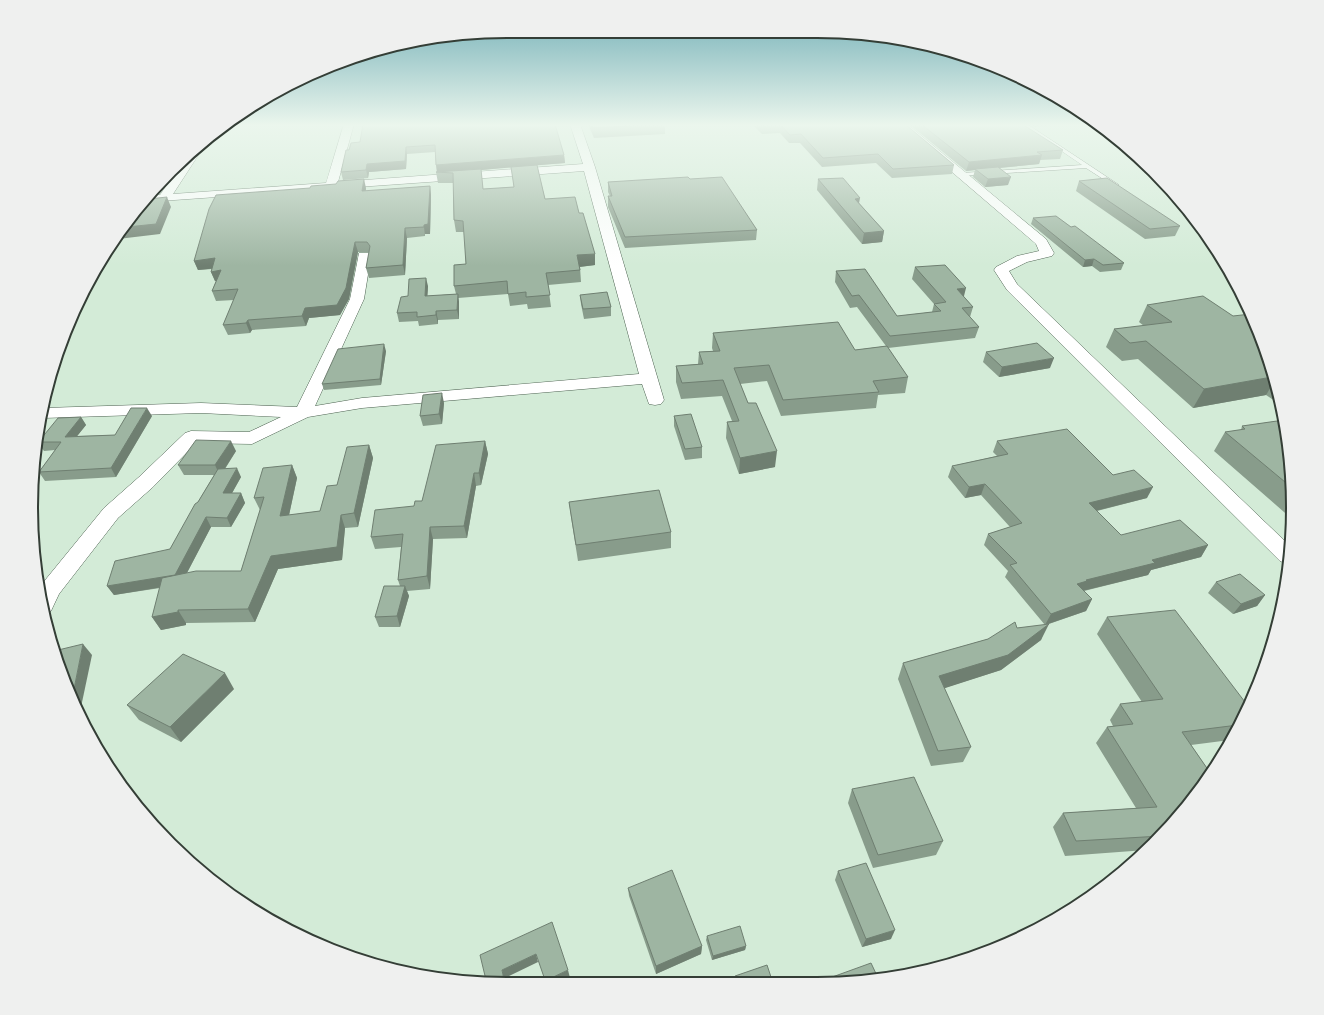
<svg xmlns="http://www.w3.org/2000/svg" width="1324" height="1015" font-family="Cabin,sans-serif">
<rect width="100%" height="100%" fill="#d3ebd7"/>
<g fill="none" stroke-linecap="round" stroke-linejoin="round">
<defs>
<path id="service" d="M1022,124H1027L1119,185L1114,186L1086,168L960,176L959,175L962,173L1082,165Z"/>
<g id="minor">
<path d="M344,124H354L338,182L583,164L570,124H580L595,167L664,400L661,404L655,405L649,404L642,384L362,408L308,417L252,444L196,443L153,487L118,518L59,594L51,611L45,613L40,589L42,584L104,508L139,477L185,433L191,431L249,432L281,417L201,413L43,418L44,408L201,403L297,407L350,299L359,253H369L371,256L364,299L315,406L362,398L639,374L584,171L146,202L152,195H160L184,160L199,149L201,151L173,194L326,183Z"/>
<path d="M896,124H907L1046,239L1054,253L1052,256L1027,262L1009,271L1017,284L1289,545L1287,564L1280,561L1007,290L994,270L996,267L1017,256L1039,251L1036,244Z"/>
</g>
</defs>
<use href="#service" stroke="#4c6150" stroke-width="1"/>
<use href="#minor" stroke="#4c6150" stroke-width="1"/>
<use href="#service" fill="#fff" fill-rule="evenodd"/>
<use href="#minor" fill="#fff" fill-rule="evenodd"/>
</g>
<g fill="#889c8b" fill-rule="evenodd">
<path d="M557,124L555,125L564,155L565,163L537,165L545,199L579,213L595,254V265L580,267L581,282L548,285L551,307L528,309L527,304L510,306L508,294L458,298L459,302V319L438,320V324L419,326L418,321L399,322L397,313L408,296L428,286L427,296L456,294L454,286L466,264L464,232H456L454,220L453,183H438L436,172H437L435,152L407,154L406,169L369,172L368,178L343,180L341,172L346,150ZM511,167L514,187L483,189L481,170Z"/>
<path d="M588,124H665V134L594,138Z"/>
<path d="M752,124H905L954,165L952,174L892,178L876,163L822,167L800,143H789L780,133L762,134Z"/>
<path d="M909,124H1026L1025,126L1063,150L1060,159L1040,160L1039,164L1000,168L1008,185L985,187L973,177L975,170L966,171Z"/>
<path d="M1029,124H1075L1034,127Z"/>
<path d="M690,179L757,230L756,240L625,248L608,207V196H610L608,192V182Z"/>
<path d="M818,179L859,203L884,231L882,242L862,244L817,190Z"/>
<path d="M1079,181L1180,226L1175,236L1145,239L1076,191Z"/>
<path d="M430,186L431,195L430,234H425V236L407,238L405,275L369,278L366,268L369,252H358L349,299L340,315L309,318L306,326L252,330L250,333L228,335L223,325L234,300L216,301L212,291L216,281H215L211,272L212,269L198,270L194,261L366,188V191Z"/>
<path d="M1033,218L1071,227L1124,263L1121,270L1100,272L1092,266L1083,267L1031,224Z"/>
<path d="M915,267L964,297L973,307L970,317L979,327L975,338L888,348L908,377L905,393L878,395L876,408L781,416L767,381L740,384L775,467L739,474L726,438L727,422L732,421L722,396L681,399L676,382V366L698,364L699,352L713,351L712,348L713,333L855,350L886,346L857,307L850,308L835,282L836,271L897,316L932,312L934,304L912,279Z"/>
<path d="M580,295L611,307V316L584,319L581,304Z"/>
<path d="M1147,305L1233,316L1257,325L1281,405L1266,395L1193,408L1138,359L1122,361L1106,347L1114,329L1144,326L1139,322Z"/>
<path d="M386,351L381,385L324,390L322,384Z"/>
<path d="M986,352L1050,368L999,377L983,362Z"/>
<path d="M444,403L442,424L423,426L420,416Z"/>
<path d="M152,416L116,477L45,481L39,472L55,450L44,451L39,444L40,440L81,417L86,425L77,436L115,435Z"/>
<path d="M674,416L702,447V458L685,460L674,426Z"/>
<path d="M1284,420L1293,508L1292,519L1214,451L1225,432L1241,430L1242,426Z"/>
<path d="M485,441L488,454L481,485L476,486L467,538L433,539L430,589L407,591L409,596L400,627H379L375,617L400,586L398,580L401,547L375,549L371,537L422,501Z"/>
<path d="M997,441L1113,475L1147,498L1097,511L1121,535L1208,545L1201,557L1151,570L1148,575L1084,591L1092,599L1086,611L1046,625L1041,640L1001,670L944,688L971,747L963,762L931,766L898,679L903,663L988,639L1017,628L1045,625L1005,577L1008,571L984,545L988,534L1010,527L981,495L965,498L948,477L952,466L997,456L993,452Z"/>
<path d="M369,445L373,458L358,527L345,528L342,560L278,569L255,622L186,623V625L161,630L152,617L160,588L114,595L107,586L170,549L214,475H184L178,465L236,451L225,469L241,477L232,493H241L245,503L231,527H211L187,573L241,571L260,510L254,498L292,465L297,478L289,515L320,511L337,485Z"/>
<path d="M569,502L671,532V548L578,561L571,517Z"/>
<path d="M1216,582L1265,595L1257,606L1233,614L1208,593Z"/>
<path d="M1107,617L1248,706L1230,740L1191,745L1211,774L1153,845L1146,850L1065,856L1053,827L1063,813L1136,808L1096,743L1107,727L1113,726L1110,720L1120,704L1142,702L1097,634Z"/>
<path d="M234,689L181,742L139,720L127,705Z"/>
<path d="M852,789L943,841L936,855L873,868L848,803Z"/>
<path d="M838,871L891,939L862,947L835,880Z"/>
<path d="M628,888L702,946L701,954L656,974L629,896Z"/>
<path d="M707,936L746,946L745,950L712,960L706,940Z"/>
</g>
<g fill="#6f7f71">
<path d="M406,147L407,154L406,169L369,172L368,178L366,170L367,164Z"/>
<path d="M564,155L565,163L481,170L484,200L481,170L437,172L436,165Z"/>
<path d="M1042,155L1039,164L977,170L975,169V170L966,171L969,162Z"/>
<path d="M1011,177L1008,185L985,187L988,179Z"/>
<path d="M364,179L366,188L364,200L362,191Z"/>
<path d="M430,186L431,195L430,234H425V236L424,227Z"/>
<path d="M167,197L171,207L160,234L118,239L127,227Z"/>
<path d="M860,198L858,209L855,199Z"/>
<path d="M405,228L407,238L405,275L403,265Z"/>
<path d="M884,231L882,242L862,244L864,233Z"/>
<path d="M355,242L358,252L349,299L340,315L309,318L306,326L302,316L305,308Z"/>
<path d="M595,254V265L578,267L577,255Z"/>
<path d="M215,258L218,268L198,270L194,261Z"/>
<path d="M1094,259L1092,266L1083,267L1085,260Z"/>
<path d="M221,270L225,280L215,281L211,272Z"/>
<path d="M426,278L428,286L427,305L425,296Z"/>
<path d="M966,288L963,300L957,289Z"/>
<path d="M458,294L459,302V319L457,310Z"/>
<path d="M436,311L438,320V324L436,315Z"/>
<path d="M248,320L252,330L250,333L246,323Z"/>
<path d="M384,344L386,351L381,385L380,379Z"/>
<path d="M1054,358L1050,368L999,377L1002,367Z"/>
<path d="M1272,377L1274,382L1266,395L1193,408L1204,389Z"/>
<path d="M442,393L444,403L442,424L439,414Z"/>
<path d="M147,408L152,416L116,477L111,468Z"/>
<path d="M81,417L86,425L70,445L65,437Z"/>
<path d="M231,441L236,451L220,476L215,465Z"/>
<path d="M485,441L488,454L481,485L479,473Z"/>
<path d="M369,445L373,458L358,527L354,513Z"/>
<path d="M777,451L775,467L739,474L740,458Z"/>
<path d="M292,465L297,478L286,529L280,516Z"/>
<path d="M237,468L241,477L227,502L223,493Z"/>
<path d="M474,473L476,486L467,538L464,526Z"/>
<path d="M985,484L981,495L965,498L969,487Z"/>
<path d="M1153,487L1147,498L1083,514L1089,503Z"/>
<path d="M241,493L245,503L231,527L227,518Z"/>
<path d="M341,515L345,528L342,560L278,569L255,622L248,609L271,556Z"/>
<path d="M206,517L211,527L181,584L114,595L107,586L175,575Z"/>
<path d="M430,527L433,539L430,589L427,576Z"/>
<path d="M1208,545L1201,557L1151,570L1148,575L1082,591L1077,584L1086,580L1152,560Z"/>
<path d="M405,586L409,596L400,627L397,616Z"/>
<path d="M1265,595L1257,606L1233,614L1241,604Z"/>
<path d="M1092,599L1086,611L1045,625L1051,614Z"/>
<path d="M178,610L186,623V625L161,630L152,617Z"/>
<path d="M1049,624L1041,640L1001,670L933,692L939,676Z"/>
<path d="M83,644L92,655L81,707H79L73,694Z"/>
<path d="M225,673L234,689L181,742L170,727Z"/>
<path d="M895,930L891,939L862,947L866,939Z"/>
<path d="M702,946L701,954L656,974V966Z"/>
<path d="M746,946L745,950L712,960L713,956Z"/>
<path d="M536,954L538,962L505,978V980H504L502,970Z"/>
<path d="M568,970L570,978L566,980H547Z"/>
</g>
<g fill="#9eb5a2" stroke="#6f7f71">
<path d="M363,124H555L564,155L436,165L435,145L406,147L405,161L367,164L366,170L341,172L346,150H349L351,143L360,142Z"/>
<path d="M591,124H663L593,128Z"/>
<path d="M761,124H905L954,165L893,169L878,154L823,158L801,134L790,135L781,125L763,126Z"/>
<path d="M921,124H1022L1063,150L1037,152L1042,155L969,162Z"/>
<path d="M537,165L545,199L575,197L579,213H583L595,254L577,255L580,270L546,273L550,295L526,297V292L508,294L507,281L454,286V265L466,264L463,221L454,220L453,173L436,172L481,169L483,189L514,187L511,167Z"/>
<path d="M998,167L1011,177L988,179L975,169Z"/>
<path d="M688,177L690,179L722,177L757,230L625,237L608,196H612L608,182Z"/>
<path d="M843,178L860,198L855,199L884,231L864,233L818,179Z"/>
<path d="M1107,178L1180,226L1150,229L1079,181Z"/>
<path d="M364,179L362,191L430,186L428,224L424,225V227L405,228L403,265L366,268L370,246L367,242H355L346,288L337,305L305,308L302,316L248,320L246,323L223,325L238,289L212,291L221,270L211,272L215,258L194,261L209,209L216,195L310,188L311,186L336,184L338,181Z"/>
<path d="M167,197L156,224L127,227L149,199Z"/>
<path d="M1056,216L1071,227L1075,226L1124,263L1103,265L1094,259L1085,260L1033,218Z"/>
<path d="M945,265L966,288L957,289L973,307L962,308L979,327L890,336L859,295L852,296L836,271L865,269L897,316L941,311L934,304L946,302L915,267Z"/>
<path d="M426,278L425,296L458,294L457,310L436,311V315L417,317V312L397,313L401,297L408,296L409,279Z"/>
<path d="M607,292L611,307L583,309L580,295Z"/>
<path d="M1203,296L1233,316L1251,314L1257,325L1272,377L1204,389L1146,341L1130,343L1114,329L1172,322L1147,305Z"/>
<path d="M838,322L855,350L887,346L908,377L873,381L879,392L783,400L769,365L734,368L748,403H756L777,451L740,458L727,422L739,421L723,380L682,383L676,366L703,364L699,352L720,351L713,333Z"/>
<path d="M1037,343L1054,358L1002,367L986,352Z"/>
<path d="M384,344L380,379L322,384L338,349Z"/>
<path d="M442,393L439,414L420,416L423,395Z"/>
<path d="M131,408H147L111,468L39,472L61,442H40V440L58,418L81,417L65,437L115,435Z"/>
<path d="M691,414L702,447L685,449L674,416Z"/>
<path d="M1284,420L1291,487L1225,432L1245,429L1242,426Z"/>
<path d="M1067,429L1113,475L1134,470L1153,487L1089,503L1121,535L1180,520L1208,545L1152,560L1155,563L1086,580L1087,581L1077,584L1092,599L1051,614L1010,565L1017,563L988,534L1022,523L985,484L969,487L952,466L1008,454L997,441Z"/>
<path d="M196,440L231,441L215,465H178Z"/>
<path d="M485,441L479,473H474L464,526L430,527L427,576L398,580L403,534L371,537L375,510L414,506L415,501H422L436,445Z"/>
<path d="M369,445L354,513L341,515L337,547L271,556L248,609L178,610V612L152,617L162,578L196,571H241L264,497L254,498L263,468L292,465L280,516L320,511L327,486L337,485L347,447Z"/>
<path d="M237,468L223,493H241L227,518L206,517L175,575L107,586L115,561L170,549L195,504L198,502L218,469Z"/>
<path d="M659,490L671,532L576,545L569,502Z"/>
<path d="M1240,574L1265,595L1241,604L1216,582Z"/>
<path d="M384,586H405L397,616L375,617Z"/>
<path d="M1175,610L1248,706L1238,725L1182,732L1211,774L1161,836L1076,841L1063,813L1157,807L1107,727L1133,724L1120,704L1163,699L1107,617Z"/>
<path d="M1015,622L1017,628L1049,624L1008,655L939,676L971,747L938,751L903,663L988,639Z"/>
<path d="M83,644L73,694L56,660L54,651Z"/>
<path d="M183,654L225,673L170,727L127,705Z"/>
<path d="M914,777L943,841L878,855L852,789Z"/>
<path d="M866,863L895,930L866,939L838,871Z"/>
<path d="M672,870L702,946L656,966L628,888Z"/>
<path d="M552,922L568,970L547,980H545L536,954L502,970L504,980H486L480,955Z"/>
<path d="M740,926L746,946L713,956L707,936Z"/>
<path d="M871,963L879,980H824Z"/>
<path d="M767,965L772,980H736L735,976Z"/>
</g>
<linearGradient id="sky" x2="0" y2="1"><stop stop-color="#6dacb4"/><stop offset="0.47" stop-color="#ebf6ed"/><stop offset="1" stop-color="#ebf6ed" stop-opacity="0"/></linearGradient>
<rect width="1324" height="266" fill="url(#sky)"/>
<path d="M0 0H1324V1015H0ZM507 38H817A469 469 0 0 1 1286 507V508A469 469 0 0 1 817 977H507A469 469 0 0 1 38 508V507A469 469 0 0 1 507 38Z" fill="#eff0ef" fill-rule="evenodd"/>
<path fill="none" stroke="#343e36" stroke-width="2" d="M507 38H817A469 469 0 0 1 1286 507V508A469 469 0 0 1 817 977H507A469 469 0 0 1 38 508V507A469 469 0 0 1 507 38Z"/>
</svg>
